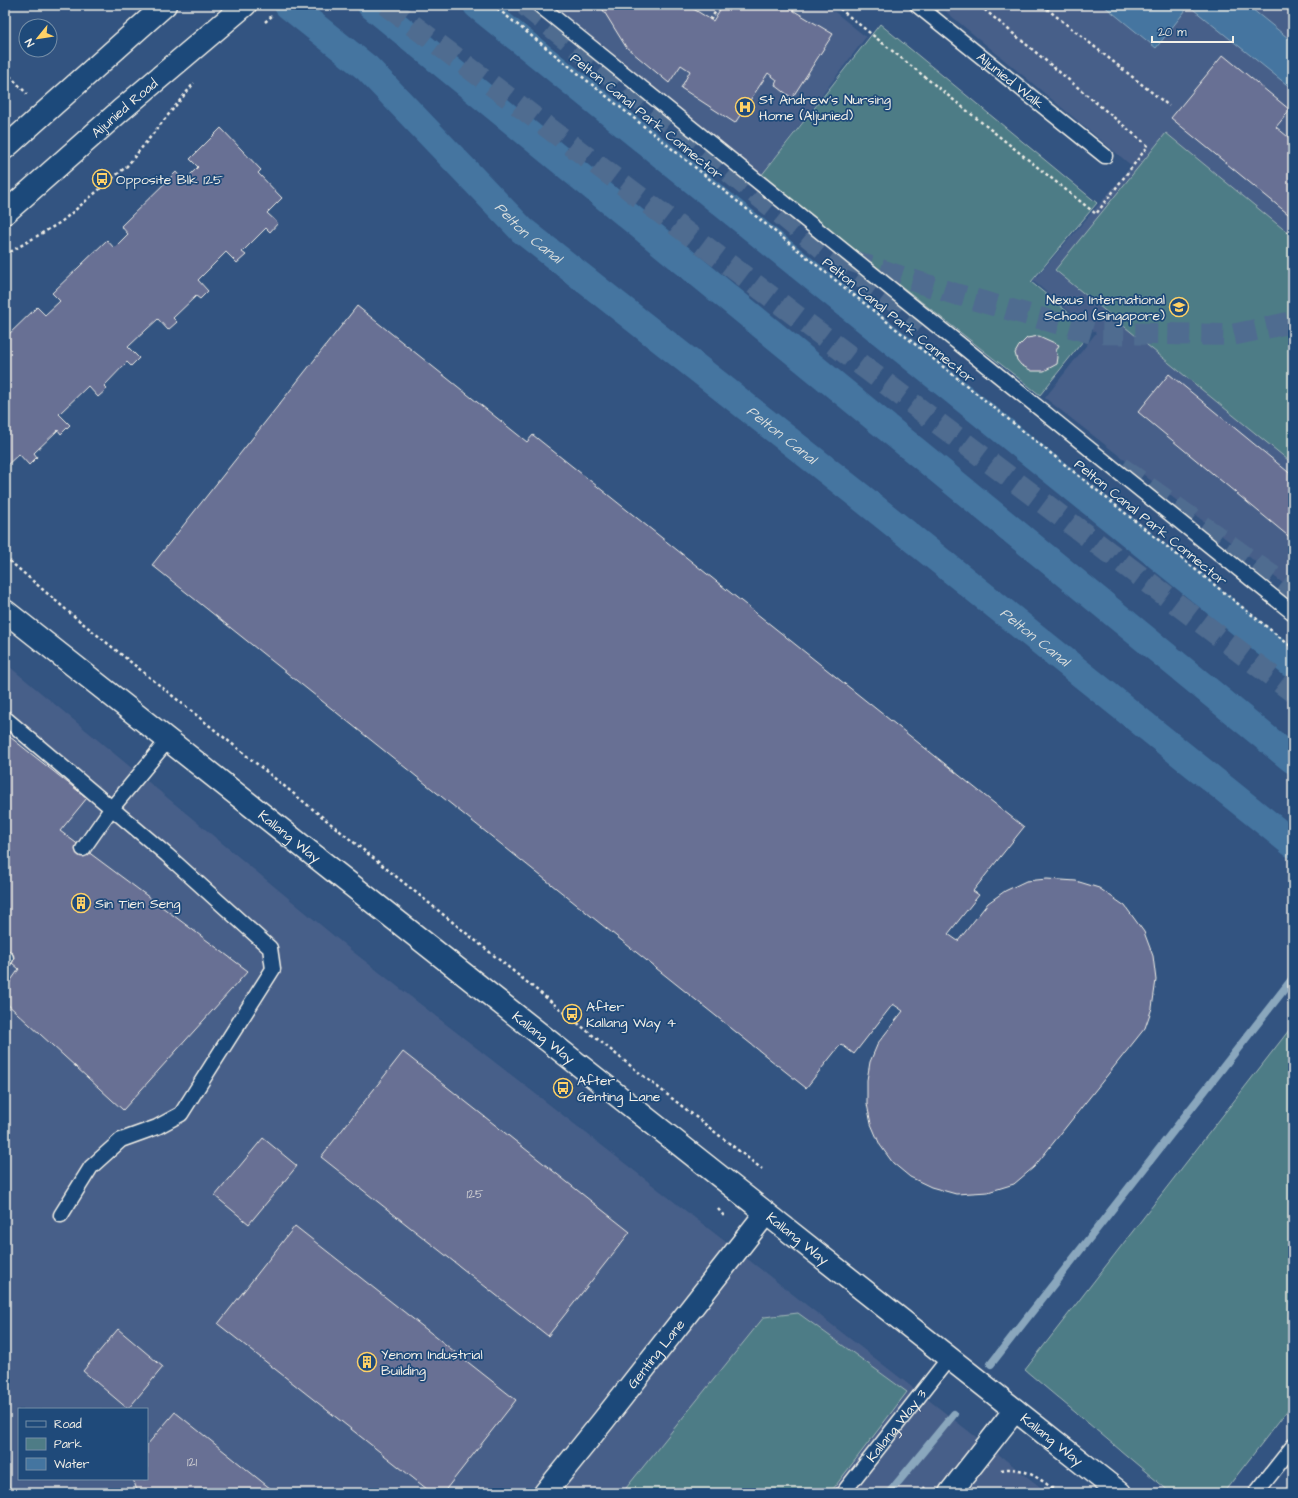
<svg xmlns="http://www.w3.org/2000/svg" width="1298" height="1498" font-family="'Architects Daughter',sans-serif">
<rect width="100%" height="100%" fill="#335481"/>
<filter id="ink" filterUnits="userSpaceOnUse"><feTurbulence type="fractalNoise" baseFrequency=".025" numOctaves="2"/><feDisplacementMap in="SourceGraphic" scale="8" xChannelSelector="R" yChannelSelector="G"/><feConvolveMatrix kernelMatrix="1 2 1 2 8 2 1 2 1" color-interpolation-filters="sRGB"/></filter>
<g filter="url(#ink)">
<g fill="#475f89" fill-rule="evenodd">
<path d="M553,5H826L866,37L761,176Z"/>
<path d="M938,5H1293V591L1045,398L1096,333L1033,281L1132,166Z"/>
<path d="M5,663L352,951L1048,1493H5ZM19,1409H147V1479H19Z"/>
</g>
<g fill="#4e7c86" stroke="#a1b6b7">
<path d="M880,24L1097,203L1031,282L1091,331L1040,395L761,176Z"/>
<path d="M1166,133L1293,237V464L1055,270Z"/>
<path d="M1293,1025V1403L1224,1492L1171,1493L1025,1370Z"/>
<path d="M798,1313L907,1392L830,1493H622L764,1317Z"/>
</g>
<path fill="#4475a0" stroke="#8aa7bd" d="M1103,5H1247L1293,42V85L1291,88L1189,6L1156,48Z"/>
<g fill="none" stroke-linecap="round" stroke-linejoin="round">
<g stroke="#8aa7bd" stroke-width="8">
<path d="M991,1364L1293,978"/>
<path d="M889,1493L954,1414"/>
</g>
<g stroke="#4475a0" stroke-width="28">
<path id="s1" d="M288,5L367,68L522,230L862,498L1293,844"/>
<path d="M371,5L1293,760"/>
<path d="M477,5L1293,665"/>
</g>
</g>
<g fill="#676f94" stroke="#f4f1e8">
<path d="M600,5H687L713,21L723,5H784L833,34L792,98L775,85L777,80L768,73L735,123L681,88L690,71L681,65L669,83L626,47Z"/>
<path d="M1223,55L1290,110L1276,127L1293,141V218L1171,118Z"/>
<path d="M221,128L261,170L258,173L282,198L267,213L278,223L270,232L266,228L242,252L246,255L237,263L226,252L198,280L208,291L200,299L196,296L173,318L177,322L168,330L158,319L146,330L128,347L139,358L131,366L127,362L104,386L107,389L98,397L88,386L59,414L70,425L61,434L58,430L34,453L37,457L29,465L19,454L5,467V338L37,307L45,315L60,301L52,293L107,240L114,248L128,234L121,226L176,172L184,181L198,167L190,159Z"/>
<path d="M357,306L527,442L533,435L1024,827L973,891L979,895L948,934L958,941L988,903L1005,891L1026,881L1047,879L1076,881L1099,888L1125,906L1144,932L1153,956L1156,980L1152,1008L1145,1028L1034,1167L1014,1184L988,1192L956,1194L931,1187L910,1177L893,1163L880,1145L871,1124L867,1104V1080L870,1062L878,1043L903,1011L893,1004L854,1054L841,1044L806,1088L152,565Z"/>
<path d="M1039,336L1059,345L1056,351L1058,357L1057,364L1044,371H1032L1021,365L1017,360L1015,353L1019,346L1027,338Z"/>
<path d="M1169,374L1293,476V540L1138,412Z"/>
<path d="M5,733L87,798L60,831L248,971L123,1110L5,1002V989L19,969L5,957Z"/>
<path d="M403,1052L630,1232L548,1336L321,1157Z"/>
<path d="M263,1138L297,1166L249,1224L215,1196Z"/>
<path d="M295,1226L516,1400L443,1493H432L218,1324Z"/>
<path d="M118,1329L163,1367L128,1409L83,1371Z"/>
<path d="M175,1412L276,1493H138L133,1479H147V1445Z"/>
<path d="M5,1452H7L9,1493H5Z"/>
</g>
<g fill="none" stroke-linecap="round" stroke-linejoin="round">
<g stroke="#506c90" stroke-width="22" stroke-dasharray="22 11" stroke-linecap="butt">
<path d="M386,5L1293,692"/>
<path d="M525,5L831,255L924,323"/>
<path d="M849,260L952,293L1092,333L1232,335L1293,322"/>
<path d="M1121,468L1293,591"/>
</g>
<defs>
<g id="service">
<path d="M539,5L1293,613"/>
<path id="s2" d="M917,5L1105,156"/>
<path d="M5,718L167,855L270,948L273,969L181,1114L157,1127L121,1140L91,1167L61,1215"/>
<path d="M83,849L111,809L168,740"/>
<path d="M5,959L6,958"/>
<path id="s3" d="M843,1493L949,1358"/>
<path d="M1256,1493L1293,1446"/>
</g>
<g id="minor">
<path id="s4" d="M545,1493L603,1421L766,1213"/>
<path d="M950,1493L1015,1410"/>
</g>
<g id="tertiary">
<path id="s5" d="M5,611L1120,1493"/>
</g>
<g id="primary">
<path d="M5,148L165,5"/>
<path id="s6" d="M5,213L120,111L245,5"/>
</g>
</defs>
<use href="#service" stroke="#f4f1e8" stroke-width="17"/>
<use href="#minor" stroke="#f4f1e8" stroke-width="25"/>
<use href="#tertiary" stroke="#f4f1e8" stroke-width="25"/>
<use href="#primary" stroke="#f4f1e8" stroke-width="25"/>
<g stroke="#f4f1e8" stroke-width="2.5" stroke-dasharray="3 3" stroke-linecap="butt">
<path d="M493,5L1293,648"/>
<path d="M835,5L1096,214L1148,146L979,5"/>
<path d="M1042,5L1169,106"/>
<path d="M710,20L720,5"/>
<path d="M265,22L273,15"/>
<path d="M5,82L11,77L27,94"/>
<path d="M5,255L61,222L127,166L194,83"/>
<path d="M5,557L70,613L627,1063L762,1169"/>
<path d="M718,1209L724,1216"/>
<path d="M1001,1470C1023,1465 1042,1480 1058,1493"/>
<path d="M920,1493L925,1487"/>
</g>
<use href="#service" stroke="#1f4a7a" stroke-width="14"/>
<use href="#minor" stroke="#1f4a7a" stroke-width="22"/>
<use href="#tertiary" stroke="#1f4a7a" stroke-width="22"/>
<use href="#primary" stroke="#1f4a7a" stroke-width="22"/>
</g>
</g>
<defs>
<symbol id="hospital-ring" viewBox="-11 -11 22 22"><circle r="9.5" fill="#1f4a7a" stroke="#ffd166" stroke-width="1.5"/><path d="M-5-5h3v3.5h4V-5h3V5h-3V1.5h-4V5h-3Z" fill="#ffd166"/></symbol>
<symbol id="bus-ring" viewBox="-11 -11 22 22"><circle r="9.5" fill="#1f4a7a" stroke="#ffd166" stroke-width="1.5"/><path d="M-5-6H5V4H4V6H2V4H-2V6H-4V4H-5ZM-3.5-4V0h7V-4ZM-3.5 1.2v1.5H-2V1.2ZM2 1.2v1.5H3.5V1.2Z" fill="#ffd166"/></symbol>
<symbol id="school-ring" viewBox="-11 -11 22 22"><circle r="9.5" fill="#1f4a7a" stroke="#ffd166" stroke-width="1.5"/><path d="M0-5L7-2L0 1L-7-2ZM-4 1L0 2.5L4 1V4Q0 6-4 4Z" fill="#ffd166"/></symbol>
<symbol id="building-ring" viewBox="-11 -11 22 22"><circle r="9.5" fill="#1f4a7a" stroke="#ffd166" stroke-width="1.5"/><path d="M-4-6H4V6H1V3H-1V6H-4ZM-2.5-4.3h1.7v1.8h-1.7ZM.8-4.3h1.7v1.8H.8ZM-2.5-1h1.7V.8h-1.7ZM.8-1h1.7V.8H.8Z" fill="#ffd166"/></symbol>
</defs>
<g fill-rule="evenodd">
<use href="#hospital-ring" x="734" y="96" width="22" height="22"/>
<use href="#bus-ring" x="91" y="168" width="22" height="22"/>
<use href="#school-ring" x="1168" y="296" width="22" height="22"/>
<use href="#building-ring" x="70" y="892" width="22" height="22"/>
<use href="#bus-ring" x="561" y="1003" width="22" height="22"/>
<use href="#bus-ring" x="552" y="1077" width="22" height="22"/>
<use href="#building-ring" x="356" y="1351" width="22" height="22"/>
</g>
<g text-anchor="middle" stroke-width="3.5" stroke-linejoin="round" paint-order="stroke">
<g font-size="12" fill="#d1d0d3">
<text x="475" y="1198">125</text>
<text x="192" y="1466">121</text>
</g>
<g font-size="14" fill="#f4f1e8" stroke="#1f4a7a">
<text dy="5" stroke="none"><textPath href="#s2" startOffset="120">Aljunied Walk</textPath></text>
<text dy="5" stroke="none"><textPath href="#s6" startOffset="159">Aljunied Road</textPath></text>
<text transform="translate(647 116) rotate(39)" y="5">Pelton Canal Park Connector</text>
<text transform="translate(899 320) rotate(39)" y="5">Pelton Canal Park Connector</text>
<text transform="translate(1151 522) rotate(39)" y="5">Pelton Canal Park Connector</text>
<text dy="5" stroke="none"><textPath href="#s5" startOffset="363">Kallang Way</textPath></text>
<text dy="5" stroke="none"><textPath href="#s5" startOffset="687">Kallang Way</textPath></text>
<text dy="5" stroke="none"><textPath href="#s5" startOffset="1011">Kallang Way</textPath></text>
<text dy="5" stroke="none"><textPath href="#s4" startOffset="178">Genting Lane</textPath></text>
<text dy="5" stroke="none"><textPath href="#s3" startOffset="86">Kallang Way 3</textPath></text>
<text dy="5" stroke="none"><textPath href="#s5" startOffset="1335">Kallang Way</textPath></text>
</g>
<g font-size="14" fill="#f4f1e8" stroke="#1f4a7a" text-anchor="start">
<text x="759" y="104">St Andrew's Nursing<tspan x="759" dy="16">Home (Aljunied)</tspan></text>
<text x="116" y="184">Opposite Blk 125</text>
<text x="1165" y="304" text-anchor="end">Nexus International<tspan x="1165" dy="16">School (Singapore)</tspan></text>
<text x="95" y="908">Sin Tien Seng</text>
<text x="586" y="1011">After<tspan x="586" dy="16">Kallang Way 4</tspan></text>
<text x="577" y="1085">After<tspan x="577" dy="16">Genting Lane</tspan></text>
<text x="381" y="1359">Yenom Industrial<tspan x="381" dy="16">Building</tspan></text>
</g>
<g font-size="15" font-style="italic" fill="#dadedd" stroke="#1f4a7a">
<text dy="5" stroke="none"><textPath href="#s1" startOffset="332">Pelton Canal</textPath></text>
<text dy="5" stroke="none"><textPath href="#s1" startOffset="656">Pelton Canal</textPath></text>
<text dy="5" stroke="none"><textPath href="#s1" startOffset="980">Pelton Canal</textPath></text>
</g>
</g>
<rect width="1298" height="1498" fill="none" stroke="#1f4a7a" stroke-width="20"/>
<rect x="10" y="10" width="1278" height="1478" fill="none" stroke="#f4f1e8" stroke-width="1.5" filter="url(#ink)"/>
<rect x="18" y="1408" width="130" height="72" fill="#1f4a7a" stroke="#748da6"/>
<rect x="26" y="1421" width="20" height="6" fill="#1f4a7a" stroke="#748da6"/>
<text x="54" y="1428" font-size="12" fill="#f4f1e8">Road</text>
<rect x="26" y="1438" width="20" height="12" fill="#4e7c86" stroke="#748da6"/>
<text x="54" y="1448" font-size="12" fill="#f4f1e8">Park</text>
<rect x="26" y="1458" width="20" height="12" fill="#4475a0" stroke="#748da6"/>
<text x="54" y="1468" font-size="12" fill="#f4f1e8">Water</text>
<g transform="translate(38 38) rotate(240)"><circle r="19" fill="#1f4a7a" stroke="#748da6"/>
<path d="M0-3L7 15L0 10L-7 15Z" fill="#ffd166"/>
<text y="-6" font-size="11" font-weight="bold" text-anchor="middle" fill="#f4f1e8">N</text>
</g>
<path d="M1152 36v6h81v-6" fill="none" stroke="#f4f1e8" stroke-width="2"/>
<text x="1158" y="36" font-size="12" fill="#f4f1e8" stroke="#1f4a7a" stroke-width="3" paint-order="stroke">20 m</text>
</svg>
